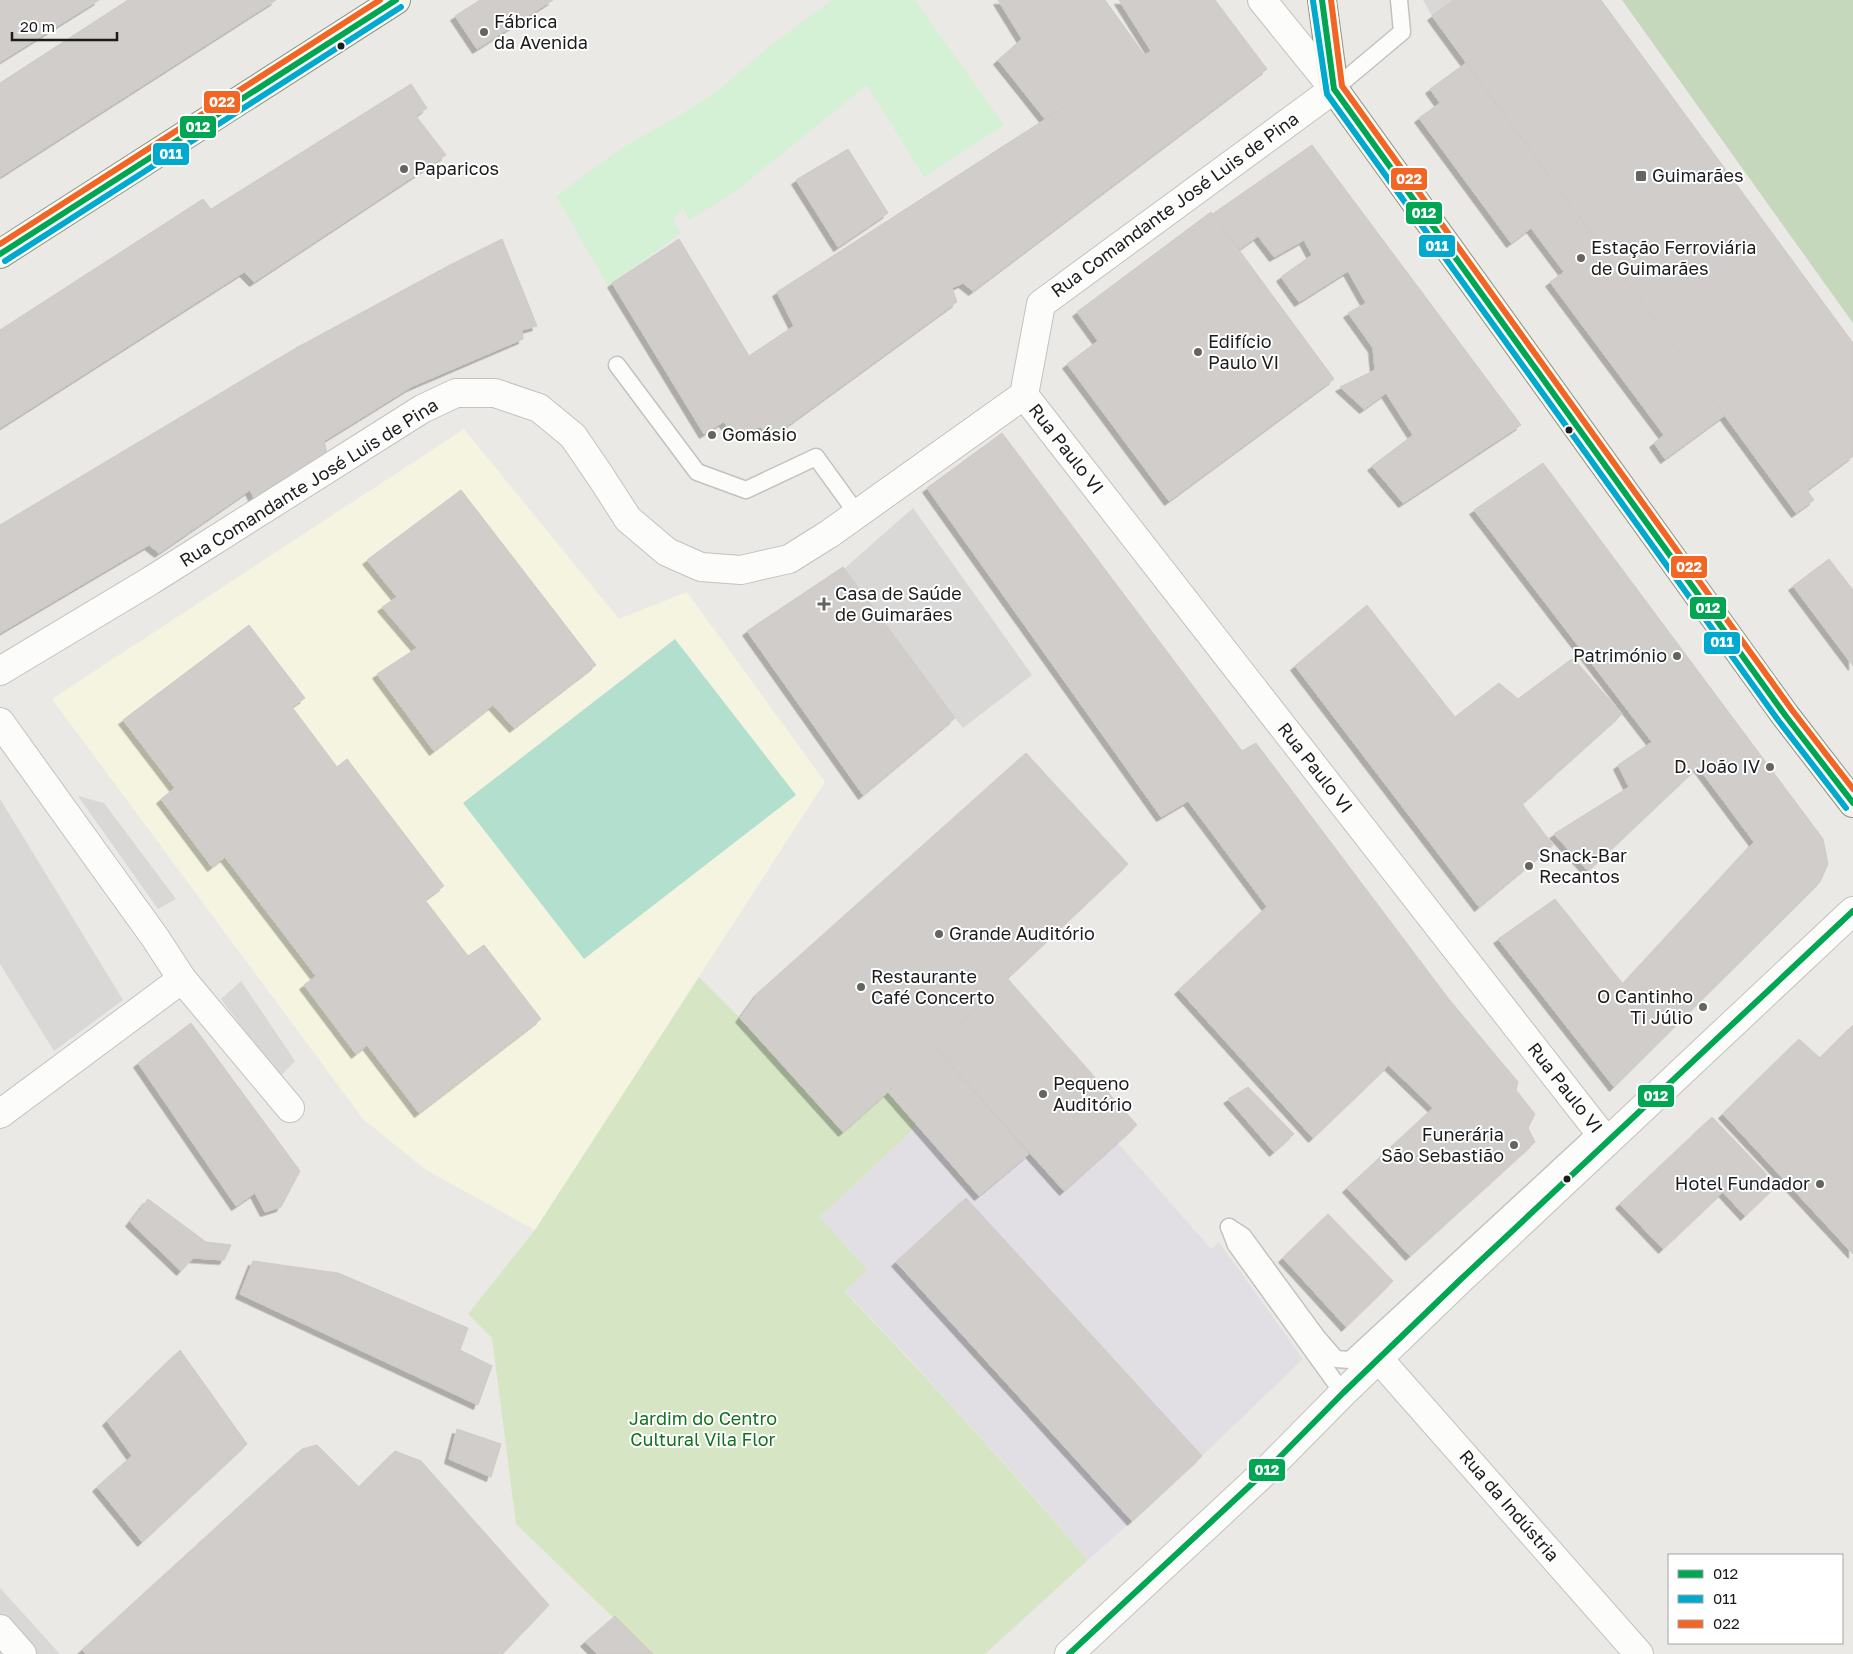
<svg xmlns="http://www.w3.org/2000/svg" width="1853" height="1654" font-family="'Golos Text',sans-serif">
<defs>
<filter id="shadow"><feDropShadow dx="-4.5" dy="4.5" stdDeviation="0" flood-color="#0004"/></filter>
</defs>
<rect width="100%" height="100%" fill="#ebe9e5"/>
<path fill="#f4f4e0" d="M464,429L619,619L687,592L825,782L535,1230L426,1170L363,1119L52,699Z"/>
<g fill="#d9d8d6">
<path d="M1423,0H1453L1432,16Z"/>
<path d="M913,508L1032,675L963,728L838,574Z"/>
<path d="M78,796L104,803L176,899L158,909Z"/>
<path d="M0,799L123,1000L54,1051L0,964Z"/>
<path d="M241,981L295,1061L279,1078L221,999Z"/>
<path d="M0,1588L60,1654H0Z"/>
</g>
<path fill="#d6e6c5" d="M699,977L740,1018L843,1132L888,1092L918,1125L820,1217L868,1270L845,1292C929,1379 1009,1468 1088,1560L985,1654H651L516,1524L492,1338L468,1314L535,1230Z"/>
<path fill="#c5d8bc" d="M1622,0H1853V323Z"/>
<path fill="#d4f0d5" d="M832,0H915L1004,125L924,177L867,85L733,193L689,220L683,207L673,221L681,233L608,286L556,196L623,147L675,118L716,92L770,46Z"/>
<path fill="#b3dfce" d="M675,639L796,795L584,959L463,803Z"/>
<path fill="#e1dfe4" d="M918,1125L979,1195L1029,1154L1064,1191L1118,1143L1211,1249L1219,1242L1303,1359L1202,1456L966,1198L896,1262L1132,1521L1088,1560L1023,1484L907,1356L845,1291L868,1270L820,1217Z"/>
<g fill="#d0cdca" stroke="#cecbc7" filter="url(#shadow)">
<path d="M0,0H99L0,62Z"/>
<path d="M128,0H276L0,177V83Z"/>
<path d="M480,0H553L477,49L455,16Z"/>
<path d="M998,0H1105L1148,60L1045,119L998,60L1022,39Z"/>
<path d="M1119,0H1215L1267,69L973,291L963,283L952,288L957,302L772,437L760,427L736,435L723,422L704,434L612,283L679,239L749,356L794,326L777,292L1151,51Z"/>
<path d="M1453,0H1601L1853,343V456L1807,490L1814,500L1796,513L1432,16Z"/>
<path d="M1466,63L1725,415L1665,459L1654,443L1664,435L1550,282L1564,272L1531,228L1511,243L1419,118L1440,103L1430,89Z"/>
<path d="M411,84L427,108L416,116L446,155L254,282L244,272L0,428V330L203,199L211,209Z"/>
<path d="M1312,145L1521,425L1403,503L1372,466L1413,435L1386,393L1364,409L1340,387L1375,370L1373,348L1348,313L1366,303L1348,271L1299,302L1281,277L1312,255L1304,240L1274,257L1258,236L1240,249L1211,215Z"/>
<path d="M848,149L888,213L838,247L796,180Z"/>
<path d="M1211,212L1334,379L1169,501L1067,364L1098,341L1077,312Z"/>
<path d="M502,239L537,326L522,330L523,339L411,387L324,441L327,453L256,503L250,490L159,553L149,545L0,633V525L296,348L448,266Z"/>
<path d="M1002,433L1242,751L1256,743L1448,998L1518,1082L1516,1090L1535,1114L1528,1128L1535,1142L1410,1256L1347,1188L1433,1108L1377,1054L1188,801L1161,817L927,488Z"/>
<path d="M1543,463L1823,839L1828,864L1820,882L1614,1087L1498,939L1555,899L1623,984L1754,842L1698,767L1588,871L1554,834L1629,787L1618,765L1652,742L1474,510Z"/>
<path d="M461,490L596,665L514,728L493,705L434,751L377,674L417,648L382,607L397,597L367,560Z"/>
<path d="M1829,559L1853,590V666L1793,586Z"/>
<path d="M843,567L955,718L863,795L747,631Z"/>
<path d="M1367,605L1455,717L1499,683L1518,699L1573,658L1622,714L1522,804L1553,845L1479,907L1295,666Z"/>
<path d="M249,625L305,698L292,707L337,767L347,759L444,886L425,900L468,956L484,945L541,1019L419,1113L367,1045L356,1054L304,985L316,976L225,857L212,867L161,799L175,788L123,720Z"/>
<path d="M1026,753L1128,864L888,1092L843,1132L740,1018L759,992Z"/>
<path d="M1269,905L1388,1066L1313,1138L1179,990Z"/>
<path d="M1007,978L1137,1125L1064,1191L935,1047Z"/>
<path d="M191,1023L300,1171L281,1207L265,1212L255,1193L236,1206L138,1063Z"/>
<path d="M1853,1025V1254L1723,1114L1799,1039L1820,1058Z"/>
<path d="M935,1047L1029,1154L979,1196L888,1092Z"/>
<path d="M1248,1087L1294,1134L1274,1152L1228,1099Z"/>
<path d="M1712,1117L1777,1185L1745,1216L1723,1192L1663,1249L1620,1204Z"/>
<path d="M966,1198L1202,1456L1132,1521L896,1262Z"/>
<path d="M148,1199L206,1242L231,1245L224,1260L193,1258L181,1271L130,1222Z"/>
<path d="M1328,1214L1393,1281L1346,1327L1283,1258Z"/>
<path d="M253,1261L338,1273L468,1328L460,1350L492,1366L478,1405L240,1294Z"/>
<path d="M180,1350L247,1444L142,1542L97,1487L132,1456L107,1421Z"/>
<path d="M457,1429L501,1444L491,1477L449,1459Z"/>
<path d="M317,1445L359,1487L395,1451L421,1461L549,1605L502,1654H86L82,1650L302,1449Z"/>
<path d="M615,1616L653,1654H597L585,1642Z"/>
</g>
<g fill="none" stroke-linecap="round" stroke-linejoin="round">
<defs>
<g id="lane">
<path d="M1334,89L1402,32L1399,0"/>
<path d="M617,365L697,472L746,490L816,457L858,515"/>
<path d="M1229,1227L1243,1236L1317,1337L1336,1359L1350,1360L1598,1131"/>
<path d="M1229,1227L1236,1245L1343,1393"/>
</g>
<g id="street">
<path d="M1024,395L1607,1142"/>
<path d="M0,671L150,581L422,409L456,393H495L539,408L573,436L601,477L628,519L667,552L701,567L741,570L789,559L829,534L1024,395L1041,304L1334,89L1262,0"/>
<path d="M0,722L156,939L182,979L290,1108"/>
<path d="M0,1114L182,979"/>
<path d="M1378,1358L1639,1654"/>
<path d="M0,1629L22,1654"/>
<path d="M1069,1654L1270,1467L1343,1393L1460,1280L1853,911"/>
</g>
<g id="secondary">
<path d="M1322,0L1334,89L1785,715L1853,803"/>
<path d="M0,254L396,0"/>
</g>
</defs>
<use href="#lane" stroke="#c3c2c1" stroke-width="19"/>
<use href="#street" stroke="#c3c2c1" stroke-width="30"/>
<use href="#secondary" stroke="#91937f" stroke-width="30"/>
<use href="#lane" stroke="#fcfcfb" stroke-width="16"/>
<use href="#street" stroke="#fcfcfb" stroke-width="28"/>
<use href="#secondary" stroke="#f1f2ea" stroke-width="28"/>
<defs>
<g id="bus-1">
<path d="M1322,0L1334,89L1785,715L1853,803"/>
<path d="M0,254L396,0"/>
<path d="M1069,1654L1270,1467L1343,1393L1460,1280L1853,911"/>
</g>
<g id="bus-2">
<path d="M1313,1L1327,94L1778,720L1846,808"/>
<path d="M5,261L401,7"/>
</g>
<g id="bus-3">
<path d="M1331,0L1342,86L1792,710L1853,789"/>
<path d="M0,244L380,0"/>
</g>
</defs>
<use href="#bus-1" stroke="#fff" stroke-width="10"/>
<use href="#bus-2" stroke="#fff" stroke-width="10"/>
<use href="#bus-3" stroke="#fff" stroke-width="10"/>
<use href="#bus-1" stroke="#00a651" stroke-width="6"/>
<use href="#bus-2" stroke="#00a9ce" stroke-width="6"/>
<use href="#bus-3" stroke="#f26522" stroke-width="6"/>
</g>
<g fill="#646462" stroke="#fff" stroke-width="2">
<circle cx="484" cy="32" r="5"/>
<circle cx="404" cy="169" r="5"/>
<rect x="1635" y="170" width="12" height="12" rx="2.5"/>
<circle cx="1581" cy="258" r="5"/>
<circle cx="1198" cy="352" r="5"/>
<circle cx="712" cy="435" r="5"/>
<path d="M821.5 596.5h5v5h5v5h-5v5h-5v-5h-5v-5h5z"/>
<circle cx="1677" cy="656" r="5"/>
<circle cx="1770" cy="767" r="5"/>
<circle cx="1529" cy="866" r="5"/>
<circle cx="939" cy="934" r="5"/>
<circle cx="861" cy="987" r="5"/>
<circle cx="1703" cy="1007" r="5"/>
<circle cx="1043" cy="1094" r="5"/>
<circle cx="1514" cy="1145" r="5"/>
<circle cx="1820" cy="1184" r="5"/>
</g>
<g fill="#1c1c1c" stroke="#fff" stroke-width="2">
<circle cx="341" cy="46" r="4.5"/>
<circle cx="1569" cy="430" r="4.5"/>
<circle cx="1567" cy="1179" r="4.5"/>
</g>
<g text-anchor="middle" stroke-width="4" stroke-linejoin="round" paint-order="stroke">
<g font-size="18" fill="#1c1c1c" stroke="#fff" text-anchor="start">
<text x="494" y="28">Fábrica<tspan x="494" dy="21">da Avenida</tspan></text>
<text x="414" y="175">Paparicos</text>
<text x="1652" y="182">Guimarães</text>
<text x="1591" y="254">Estação Ferroviária<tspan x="1591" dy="21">de Guimarães</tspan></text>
<text x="1208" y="348">Edifício<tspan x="1208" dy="21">Paulo VI</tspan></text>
<text x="722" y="441">Gomásio</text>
<text x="835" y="600">Casa de Saúde<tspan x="835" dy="21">de Guimarães</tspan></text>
<text x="1667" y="662" text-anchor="end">Património</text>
<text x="1760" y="773" text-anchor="end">D. João IV</text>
<text x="1539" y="862">Snack-Bar<tspan x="1539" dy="21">Recantos</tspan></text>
<text x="949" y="940">Grande Auditório</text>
<text x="871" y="983">Restaurante<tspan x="871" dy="21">Café Concerto</tspan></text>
<text x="1693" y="1003" text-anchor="end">O Cantinho<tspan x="1693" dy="21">Ti Júlio</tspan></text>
<text x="1053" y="1090">Pequeno<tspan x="1053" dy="21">Auditório</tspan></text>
<text x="1504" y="1141" text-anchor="end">Funerária<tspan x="1504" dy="21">São Sebastião</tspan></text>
<text x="1810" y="1190" text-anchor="end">Hotel Fundador</text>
</g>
<g font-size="18" fill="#1c1c1c" stroke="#fff">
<text transform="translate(1175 205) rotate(-36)" y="6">Rua Comandante José Luis de Pina</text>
<text transform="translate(1066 449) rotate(52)" y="6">Rua Paulo VI</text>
<text transform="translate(309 483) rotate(-32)" y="6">Rua Comandante José Luis de Pina</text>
<text transform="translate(1315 768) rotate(52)" y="6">Rua Paulo VI</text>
<text transform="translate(1565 1088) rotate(52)" y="6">Rua Paulo VI</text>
<text transform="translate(1509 1506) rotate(49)" y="6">Rua da Indústria</text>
</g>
<g font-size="18" fill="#12721f" stroke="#fff">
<text x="703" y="1425">Jardim do Centro<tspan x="703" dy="21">Cultural Vila Flor</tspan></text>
</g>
</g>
<g stroke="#fff" stroke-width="2">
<rect x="203" y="90" width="38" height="24" rx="5" fill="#f26522"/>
<rect x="179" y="115" width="38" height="24" rx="5" fill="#00a651"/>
<rect x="152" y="142" width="38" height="24" rx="5" fill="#00a9ce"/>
<rect x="1390" y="167" width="38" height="24" rx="5" fill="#f26522"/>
<rect x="1405" y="201" width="38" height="24" rx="5" fill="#00a651"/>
<rect x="1418" y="234" width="38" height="24" rx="5" fill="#00a9ce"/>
<rect x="1670" y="555" width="38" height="24" rx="5" fill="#f26522"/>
<rect x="1689" y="596" width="38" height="24" rx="5" fill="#00a651"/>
<rect x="1703" y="631" width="38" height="24" rx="5" fill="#00a9ce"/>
<rect x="1637" y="1084" width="38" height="24" rx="5" fill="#00a651"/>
<rect x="1248" y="1458" width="38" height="24" rx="5" fill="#00a651"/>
</g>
<g font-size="14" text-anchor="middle" font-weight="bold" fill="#fff">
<text x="222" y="107">022</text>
<text x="198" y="132">012</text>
<text x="171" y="159">011</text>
<text x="1409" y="184">022</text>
<text x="1424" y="218">012</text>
<text x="1437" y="251">011</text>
<text x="1689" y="572">022</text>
<text x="1708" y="613">012</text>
<text x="1722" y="647">011</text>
<text x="1656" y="1101">012</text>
<text x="1267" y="1475">012</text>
</g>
<rect x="1668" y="1554" width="175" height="90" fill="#ffffff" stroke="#a4a4a4"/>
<rect x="1678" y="1570" width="25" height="8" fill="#00a651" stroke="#a4a4a4"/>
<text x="1713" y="1579" font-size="15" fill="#1c1c1c">012</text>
<rect x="1678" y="1595" width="25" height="8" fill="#00a9ce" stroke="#a4a4a4"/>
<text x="1713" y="1604" font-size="15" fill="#1c1c1c">011</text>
<rect x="1678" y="1620" width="25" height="8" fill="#f26522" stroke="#a4a4a4"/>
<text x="1713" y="1629" font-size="15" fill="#1c1c1c">022</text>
<path d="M12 32v8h105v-8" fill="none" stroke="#1c1c1c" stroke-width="2.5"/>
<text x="20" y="32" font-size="15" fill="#1c1c1c" stroke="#ffffff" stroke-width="4" paint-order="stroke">20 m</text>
</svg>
